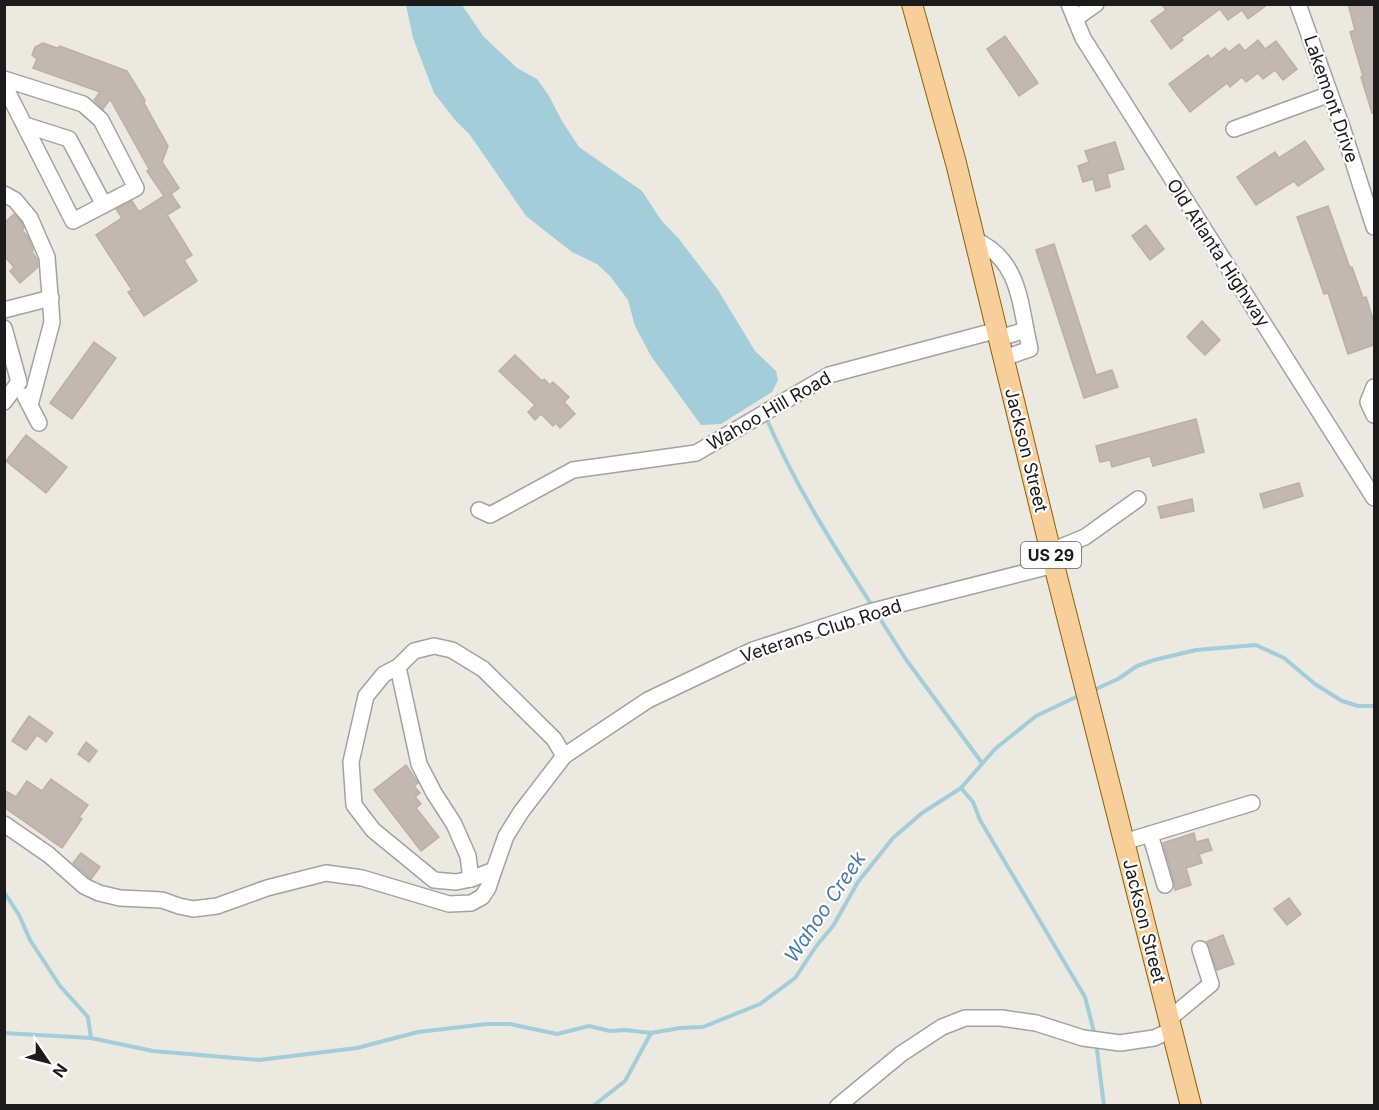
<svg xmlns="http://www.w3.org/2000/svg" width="1379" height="1110" font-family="Inter,sans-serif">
<rect width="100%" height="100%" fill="#ece9e1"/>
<path fill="#a2cdd9" d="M406,5H462L483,36L517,68L537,79L549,96L562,121L579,147L642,191L661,220L679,239L718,290L755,351L776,371L778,380L772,392L721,424L701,425L651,356L635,326L628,300L610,276L597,264L572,252L526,216L470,135L455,120L434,93L413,38Z"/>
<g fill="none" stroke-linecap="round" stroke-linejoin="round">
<g stroke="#a2cdd9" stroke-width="4">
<path d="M765,415C794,484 833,545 873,607"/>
<path d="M877,614L905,658L982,763"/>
<path d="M1096,689L1118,679L1137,666L1154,660L1196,650L1256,645L1284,658L1315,684L1342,701L1358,706H1374"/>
<path d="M961,788L973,802L980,820L1085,997L1095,1036"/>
<path d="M4,892L19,915L30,940L60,986L88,1017L91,1038"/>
<path d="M4,1033L91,1038L153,1051L259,1060L357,1048L418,1032L487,1024H510L557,1034L589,1026L610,1031L625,1030L651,1033L680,1028L703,1027L760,1004L795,978L817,945L833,926L858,882L893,838L922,813L961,788L995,749L1036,716L1076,697"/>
<path d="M1097,1050L1104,1106"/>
<path d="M593,1106L625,1081L651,1033"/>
</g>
</g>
<g fill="#c1b8b1" stroke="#bdafa4" stroke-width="1.5">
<path d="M1161,4H1268L1248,19L1242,10L1228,20L1220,9L1181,38L1183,40L1171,49L1151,21L1166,10Z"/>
<path d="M1348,4H1374V113H1372L1361,77L1363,76L1350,32L1355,30Z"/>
<path d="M1005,36L1038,83L1019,96L987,49Z"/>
<path d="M1258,40L1265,49L1276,41L1297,69L1283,80L1275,70L1263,79L1258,73L1246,82L1242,77L1230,87L1227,83L1190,112L1169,84L1208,55L1211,59L1225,48L1229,52L1239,44L1245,51Z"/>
<path d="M43,43L57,48L60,46L127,71L145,100L144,103L168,146L162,162L179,188L171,194L180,207L167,215L192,255L184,260L197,281L144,316L128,292L132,290L96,235L122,218L116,209L132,201L139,212L164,196L147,171L149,169L110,99L103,109L94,100L100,92L33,68L37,59L32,55L35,47Z"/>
<path d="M1305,141L1324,169L1298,186L1294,181L1256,205L1237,177L1275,152L1279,158Z"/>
<path d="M1115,142L1124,169L1107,174L1110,187L1096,191L1093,179L1083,182L1078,166L1089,162L1085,151Z"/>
<path d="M1328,206L1350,268L1352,267L1363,298L1366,297L1374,322V345L1348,354L1328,293L1324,294L1297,217Z"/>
<path d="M14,214L22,223L24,228L22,230L28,237L33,250L32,252L37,259L38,267L20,283L10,271L14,267L4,256V223Z"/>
<path d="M1146,225L1164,249L1150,260L1132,236Z"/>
<path d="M1054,244L1096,375L1112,370L1118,387L1084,398L1036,250Z"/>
<path d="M1202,321L1220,340L1205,355L1187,337Z"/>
<path d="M94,342L116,358L72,419L50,403Z"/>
<path d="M515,355L542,381L544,379L550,385L553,382L569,397L564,402L575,414L560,428L556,423L553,426L541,414L535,420L528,412L535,405L499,371Z"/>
<path d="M1196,419L1204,452L1153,466L1150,456L1112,467L1110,460L1100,462L1096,446Z"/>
<path d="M26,435L67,467L46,493L6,461Z"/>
<path d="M1299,483L1303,496L1264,508L1260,494Z"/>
<path d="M1192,499L1194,511L1161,518L1158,507Z"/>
<path d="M29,716L53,733L46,742L37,735L26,750L12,741Z"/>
<path d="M86,742L97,751L89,762L78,754Z"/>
<path d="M406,765L418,783L414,786L420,793L415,797L421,804L416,808L439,837L421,851L374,790Z"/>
<path d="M51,779L88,805L79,817L82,819L62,848L4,807V790L16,797L27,781L42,791Z"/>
<path d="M1194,833L1196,842L1208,839L1212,850L1199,854L1202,863L1186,868L1191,885L1175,890L1174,882L1163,843Z"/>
<path d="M81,853L100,867L91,879L73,863Z"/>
<path d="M1289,898L1301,914L1287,925L1274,909Z"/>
<path d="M1223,935L1234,964L1217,970L1206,942Z"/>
</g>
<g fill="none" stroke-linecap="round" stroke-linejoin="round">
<defs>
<g id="minor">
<path d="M1069,4L1083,38L1374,498"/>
<path d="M1298,4L1343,130L1374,227"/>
<path d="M1075,19L1096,4"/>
<path d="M4,79L83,104L101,120L136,188L73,221L4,85"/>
<path d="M25,125L69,139L104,205"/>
<path d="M1234,129L1330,94"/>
<path d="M4,194L15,200L30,218L47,257L52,322L30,405"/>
<path d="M975,240C1014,257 1019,292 1026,330"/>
<path d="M4,310L51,298"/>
<path d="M4,328L19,382L4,402"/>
<path d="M999,338L1026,330L1030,349L1004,358"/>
<path d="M1374,387L1368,402L1374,415"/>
<path d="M25,396L39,423"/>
<path d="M479,510L490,515L573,470L696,453L829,375L998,330"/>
<path d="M1051,551L1085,537L1138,499"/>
<path d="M398,667L419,764L434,793L454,824L468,856L471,879L494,870L506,836L521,812L564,756L648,700L753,650L869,612L1054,565"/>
<path d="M4,824L49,855L84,886L99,893L120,898L162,900L179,906L193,909L217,906L267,888L326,873L362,878L449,904L471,903L482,897L488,888L494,870"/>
<path d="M1150,834L1165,885"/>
<path d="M1124,842L1252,803"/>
<path d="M471,879L456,882L434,880L373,830L354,805L351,762L366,696L384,674L398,667L414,651L434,646L452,650L483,669L554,739L564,756"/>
<path d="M1169,1019L1211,984L1200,949"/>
<path d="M838,1106L901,1054L942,1027L965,1018H1001L1036,1023L1083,1038L1120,1043L1154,1038L1172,1030"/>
</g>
<path id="major" d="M912,4L956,163L1054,565L1191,1106"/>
</defs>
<use href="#minor" stroke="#a2a2a2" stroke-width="18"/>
<use href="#major" stroke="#8d6006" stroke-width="22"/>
<use href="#minor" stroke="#fff" stroke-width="15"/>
<use href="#major" stroke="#f8cf9b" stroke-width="20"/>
</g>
<g text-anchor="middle" stroke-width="4.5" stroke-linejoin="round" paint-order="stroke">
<rect fill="#fff" stroke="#5f5f5f" stroke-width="1.5" x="1021" y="542" width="60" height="26" rx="4.5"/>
<g font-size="16" font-weight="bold" fill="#1b1b1b">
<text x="1051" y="561">US 29</text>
</g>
<g font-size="18" fill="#1b1b1b" stroke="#fff">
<text transform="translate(1331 99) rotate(71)" y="6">Lakemont Drive</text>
<text transform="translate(1218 253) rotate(57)" y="6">Old Atlanta Highway</text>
<text transform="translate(769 411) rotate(-30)" y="6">Wahoo Hill Road</text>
<text transform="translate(1026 450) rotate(76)" y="6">Jackson Street</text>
<text transform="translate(821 631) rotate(-18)" y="6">Veterans Club Road</text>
<text transform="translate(1144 921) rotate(76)" y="6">Jackson Street</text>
</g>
<g font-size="20" font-style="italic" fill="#4c79a6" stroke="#fff">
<text transform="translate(825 907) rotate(-56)" y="7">Wahoo Creek</text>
</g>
</g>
<rect width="1379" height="1110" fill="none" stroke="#1b1b1b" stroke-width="12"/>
<g transform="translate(48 1062) rotate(125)" stroke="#ffffff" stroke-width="4.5" paint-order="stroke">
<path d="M0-4.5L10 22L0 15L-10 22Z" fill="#1b1b1b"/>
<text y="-9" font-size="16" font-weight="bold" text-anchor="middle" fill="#1b1b1b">N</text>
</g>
</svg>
